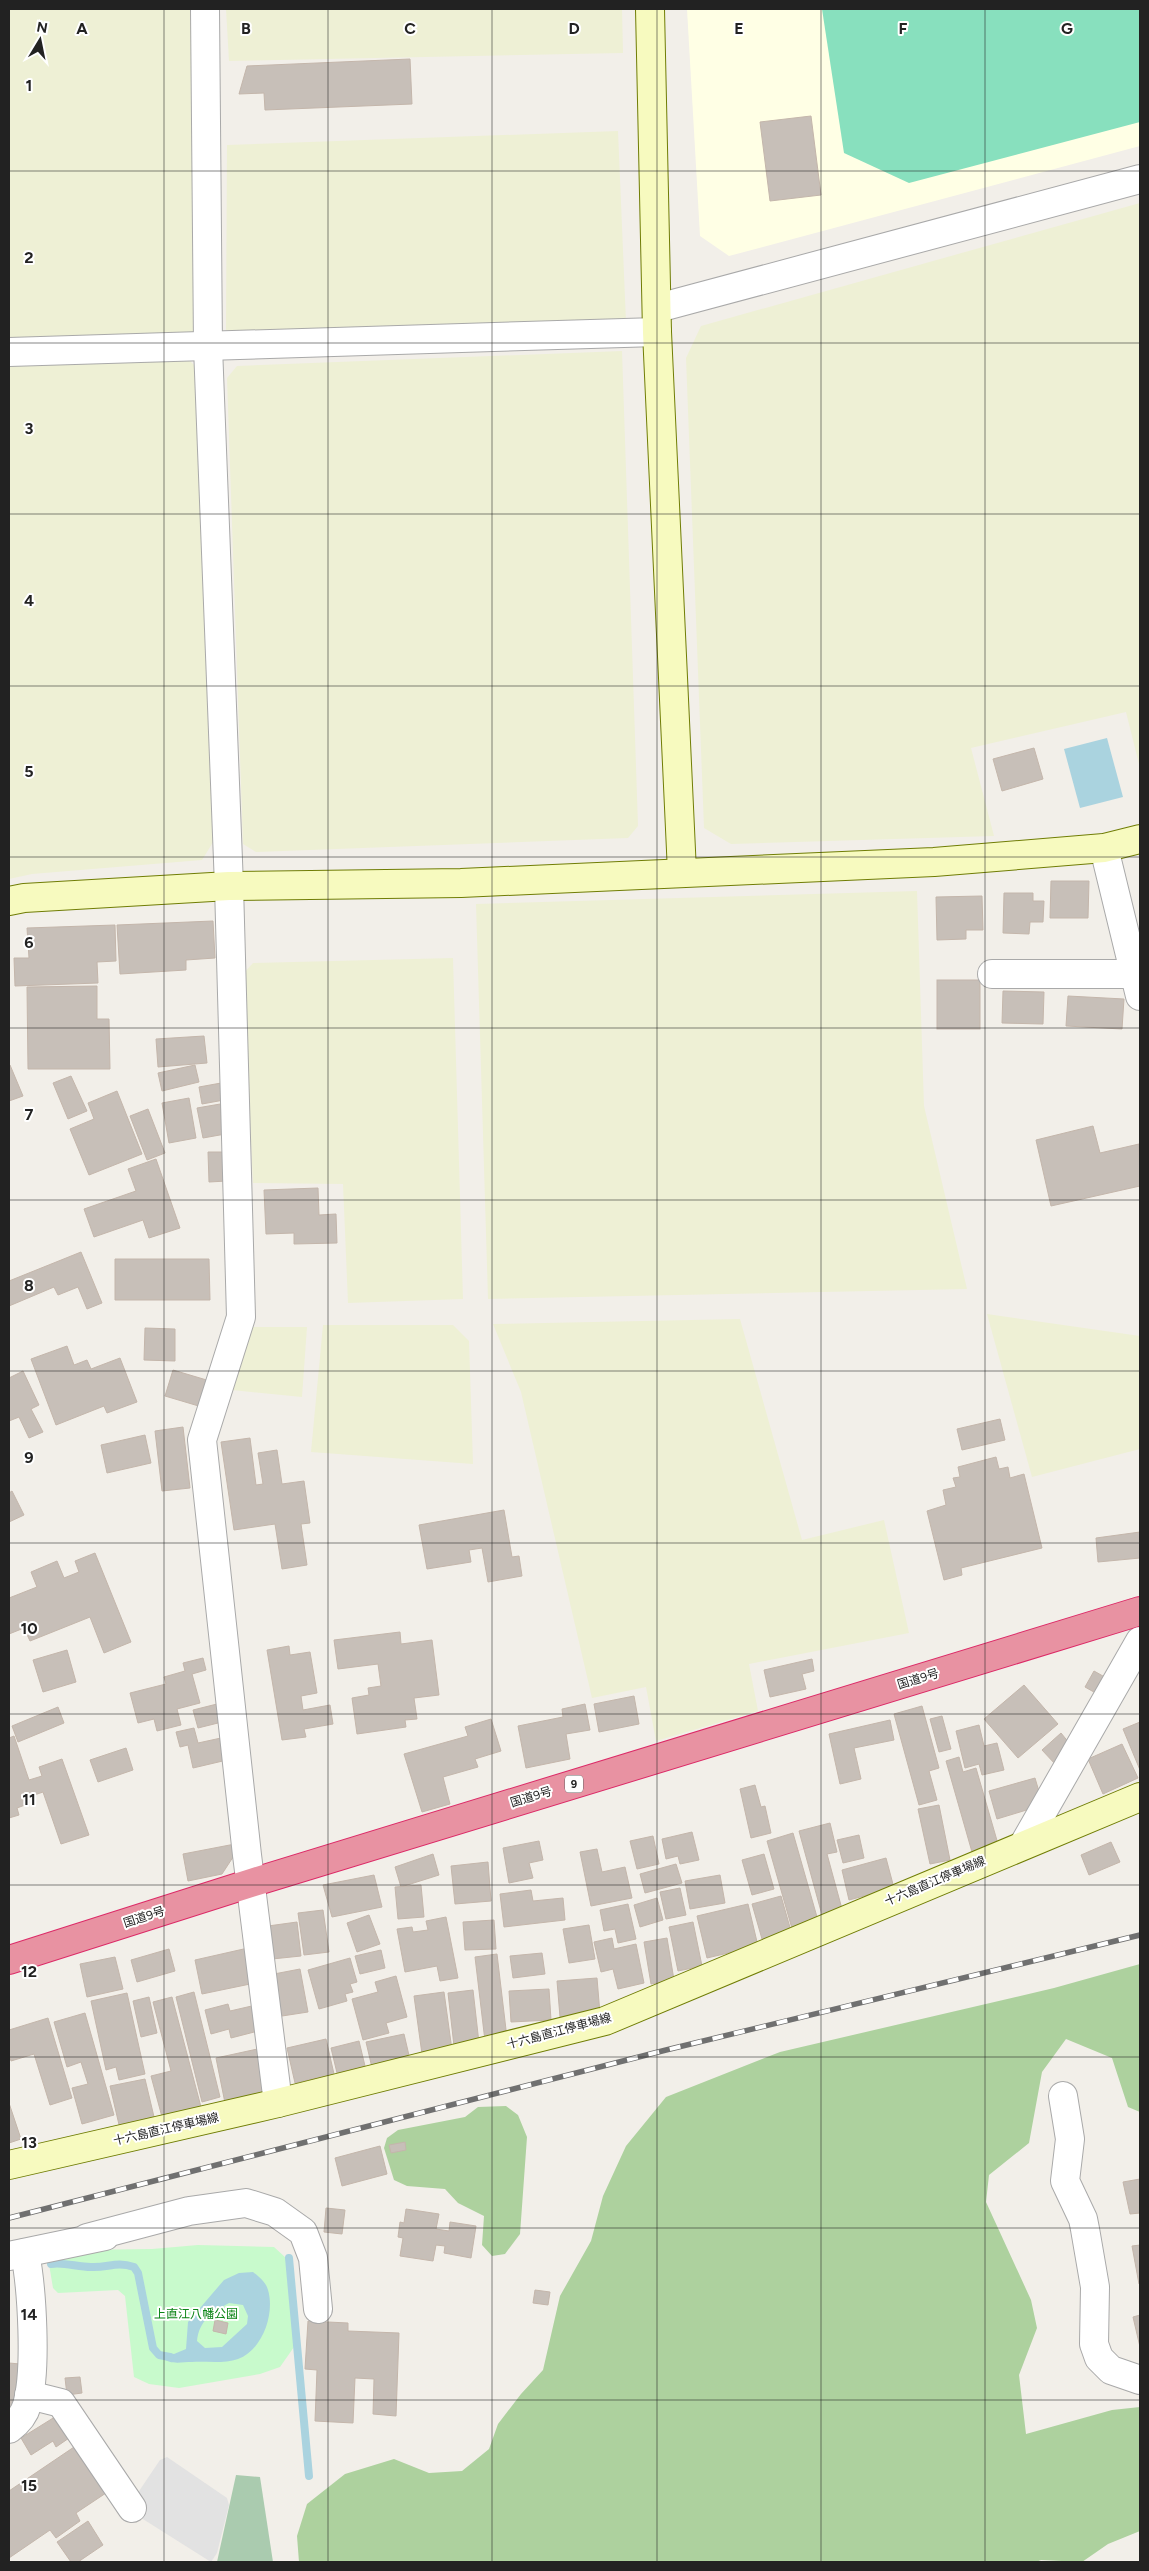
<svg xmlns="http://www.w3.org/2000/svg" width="1149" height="2571" font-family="Figtree,'Noto Sans JP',sans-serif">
<rect width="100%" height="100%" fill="#f2efe9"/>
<path fill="#ffffe5" d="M687,9H1140V146L729,256L700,236Z"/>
<g fill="#eef0d5">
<path d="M9,9H197L203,332L190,340L9,342Z"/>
<path d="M226,9H622L623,53L229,61Z"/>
<path d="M618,131L626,322L241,338L226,330L227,145Z"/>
<path d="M1140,203V768L1126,712L971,748L994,836L731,844L704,828L686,358L701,326Z"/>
<path d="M622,351L638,826L628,838L256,852L243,844L227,378L237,366Z"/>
<path d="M190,361L200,371L215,839L202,860L32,874L9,879V365Z"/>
<path d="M917,891L924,1106L967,1289L488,1299L476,904Z"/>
<path d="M453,958L463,1299L348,1303L343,1184L253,1183L243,974L253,963Z"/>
<path d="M987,1314L1140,1336V1449L1032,1477Z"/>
<path d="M740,1319L802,1540L884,1520L909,1633L749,1664L758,1711L656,1741L646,1687L592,1698L521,1392L493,1324Z"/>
<path d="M323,1325H453L469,1341L473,1464L311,1452Z"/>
<path d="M252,1327H307L302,1397L232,1390Z"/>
</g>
<g fill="#add19e">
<path d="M1140,1964V2112L1128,2107L1112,2058L1066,2039L1042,2072L1029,2143L989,2175L986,2202L1031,2300L1037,2328L1019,2375L1026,2434L1112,2410L1140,2407V2531L1108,2544L1082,2562L1041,2560L1036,2562H299L297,2536L307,2504L345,2474L394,2459L429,2473L462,2471L489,2449L498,2424L521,2394L543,2370L560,2296L591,2241L603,2196L626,2146L666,2097L780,2052L1054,1988Z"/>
<path d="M506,2106L518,2115L527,2137L520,2234L505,2254L492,2256L482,2245L484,2216L458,2203L445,2189L407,2186L394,2180L384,2148L387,2138L398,2130L465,2117L478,2107Z"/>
</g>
<path fill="#aacbaf" d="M236,2475L260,2477L273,2562H217Z"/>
<path fill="#c8facc" d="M198,2245L274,2247L286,2258L294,2347L280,2367L260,2374L179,2388L149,2384L134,2377L125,2296L118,2290L58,2293L53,2288L48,2258L76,2250L152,2249Z"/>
<path fill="#88e0be" d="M822,9H1140V122L909,183L844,153Z"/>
<path fill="#e2e2e2" d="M167,2457L227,2498L229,2505L217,2553L211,2562L127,2509L160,2460Z"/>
<g fill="#aad3df" fill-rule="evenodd">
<path d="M1107,738L1123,797L1080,808L1064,749Z"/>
<path d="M253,2272C259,2277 266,2282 268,2290C275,2313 263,2350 238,2359C224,2364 206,2361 192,2362C181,2362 171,2365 162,2358V2352L174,2354L186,2349L188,2322L224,2280L239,2273ZM229,2303L243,2305L248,2316L247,2324L222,2347L205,2348L197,2341C199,2321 212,2312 229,2303Z"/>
</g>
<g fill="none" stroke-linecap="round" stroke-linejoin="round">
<g stroke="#aad3df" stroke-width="8">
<path d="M289,2258L309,2476"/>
<path d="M51,2264C65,2262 77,2267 91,2267C108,2268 116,2261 134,2267L138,2273L153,2348L159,2355L170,2357"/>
</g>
</g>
<g fill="#c7bfb8" stroke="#c4b6ab">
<path d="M410,59L412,104L265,110L264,93L239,94L247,66Z"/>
<path d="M811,116L821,195L770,201L760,122Z"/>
<path d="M1034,748L1043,779L1002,791L993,759Z"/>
<path d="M1051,881H1089L1088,918H1050Z"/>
<path d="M1004,893H1033V901H1044L1043,922H1030L1029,934L1003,933Z"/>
<path d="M982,896L983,930H966V939L937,940L936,897Z"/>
<path d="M213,921L215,958L186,960V970L120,974L117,925Z"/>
<path d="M115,925L116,961L97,962L98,983L15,986L14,958H29L27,928Z"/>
<rect x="937" y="980" width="43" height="49"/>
<path d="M97,986V1019H109L110,1069H28L27,987Z"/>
<path d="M1003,991L1044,992L1043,1024L1002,1023Z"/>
<path d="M1068,996L1124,999L1122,1029L1066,1026Z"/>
<path d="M204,1036L207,1063L158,1067L156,1039Z"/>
<path d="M9,1065H10L23,1096L9,1101Z"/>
<path d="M195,1065L199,1082L162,1091L158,1073Z"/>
<path d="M71,1076L87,1111L68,1119L53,1083Z"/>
<path d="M221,1083L224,1100L202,1104L199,1087Z"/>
<path d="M117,1091L142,1154L89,1175L70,1129L94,1119L88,1103Z"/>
<path d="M189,1098L196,1138L169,1143L162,1103Z"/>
<path d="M226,1103L231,1133L203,1138L197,1108Z"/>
<path d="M148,1109L165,1153L147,1160L130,1116Z"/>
<path d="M1093,1126L1100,1153L1139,1144L1140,1186L1051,1206L1036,1140Z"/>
<path d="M208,1152H226L227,1181L209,1182Z"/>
<path d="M156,1159L180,1228L149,1238L143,1220L94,1237L84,1209L136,1191L128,1169Z"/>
<path d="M318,1188L319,1215L336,1214L337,1243L294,1244V1233L266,1234L264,1190Z"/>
<path d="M81,1252L102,1303L87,1309L78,1287L58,1295L54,1287L9,1306V1281Z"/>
<path d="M115,1259H209L210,1300H115Z"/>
<path d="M145,1328L175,1329V1361L144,1360Z"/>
<path d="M67,1346L74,1365L87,1360L91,1369L120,1358L137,1402L107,1413L104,1406L56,1425L31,1359Z"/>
<path d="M173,1370L210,1381L202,1407L165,1396Z"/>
<path d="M23,1371L39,1405L31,1409L43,1432L29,1438L19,1417L9,1421V1378Z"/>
<path d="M1000,1419L1005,1440L962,1450L957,1429Z"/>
<path d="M183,1427L190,1488L162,1491L155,1431Z"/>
<path d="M145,1435L151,1463L107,1473L101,1445Z"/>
<path d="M250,1438L256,1485L263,1484L258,1453L277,1450L282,1484L304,1481L310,1523L301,1524L307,1565L282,1569L275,1524L234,1530L221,1442Z"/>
<path d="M996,1457L999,1469L1008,1467L1010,1478L1024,1474L1042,1548L961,1568L962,1575L944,1580L927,1511L946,1505L943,1490L956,1487L953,1478L960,1477L958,1467Z"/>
<path d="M12,1491L24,1515L9,1522V1493Z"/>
<path d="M504,1510L512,1557L519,1556L522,1576L488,1582L482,1548L469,1550L471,1562L427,1569L419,1525Z"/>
<path d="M1140,1532V1558L1098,1562L1096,1538Z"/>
<path d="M95,1553L131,1642L104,1653L90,1617L30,1641L24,1628L9,1634V1598L37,1587L31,1572L57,1561L64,1578L79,1572L75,1561Z"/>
<path d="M400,1632L401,1644L432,1640L439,1695L414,1698L417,1719L405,1720L406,1727L357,1734L352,1698L369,1695L368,1688L381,1686L378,1664L338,1669L334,1640Z"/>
<path d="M289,1646L290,1655L310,1652L317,1693L301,1696L303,1710L330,1705L333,1724L304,1729L306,1737L282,1740L267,1650Z"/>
<path d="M67,1650L76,1682L43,1692L33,1660Z"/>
<path d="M203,1658L206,1670L192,1674L200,1703L177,1709L181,1725L157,1731L154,1719L138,1723L130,1693L166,1684L164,1677L185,1671L183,1663Z"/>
<path d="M812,1659L814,1671L802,1674L806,1689L770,1697L764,1670Z"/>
<path d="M1094,1671L1110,1680L1101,1696L1085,1687Z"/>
<path d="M1024,1685L1058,1724L1018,1758L984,1719Z"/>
<path d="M634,1696L639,1724L599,1732L594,1704Z"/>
<path d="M217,1704L222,1722L198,1728L193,1710Z"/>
<path d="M585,1704L590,1730L566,1734L570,1759L526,1768L518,1726L563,1717L562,1709Z"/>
<path d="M922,1706L939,1768L929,1771L937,1800L919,1805L894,1714Z"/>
<path d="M58,1707L64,1723L18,1742L12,1726Z"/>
<path d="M942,1716L951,1749L939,1752L930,1719Z"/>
<path d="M491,1719L501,1751L475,1759L478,1767L443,1777L450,1804L422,1812L404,1754L468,1736L465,1727Z"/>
<path d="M890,1720L894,1740L854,1748L861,1779L840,1784L829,1734Z"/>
<path d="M1140,1722V1770L1123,1729Z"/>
<path d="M979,1725L984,1746L997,1743L1004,1770L982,1775L979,1764L965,1768L956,1731Z"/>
<path d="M194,1728L198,1743L221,1738L227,1760L193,1768L188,1745L180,1747L176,1732Z"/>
<path d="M1061,1733L1074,1749L1056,1765L1042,1750Z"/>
<path d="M14,1736L29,1780L42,1776L39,1767L62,1759L89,1835L61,1844L43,1792L23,1799L25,1805L17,1808L19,1815L9,1818V1738Z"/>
<path d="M1122,1744L1138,1778L1103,1794L1088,1759Z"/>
<path d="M126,1748L133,1770L98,1782L90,1760Z"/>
<path d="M959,1757L963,1772L976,1768L998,1844L972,1852L946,1761Z"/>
<path d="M1035,1778L1043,1805L997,1819L989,1791Z"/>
<path d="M755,1785L761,1807L765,1806L771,1833L751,1838L740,1789Z"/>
<path d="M939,1805L950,1860L930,1864L918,1809Z"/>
<path d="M830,1823L837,1852L827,1854L842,1909L822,1915L799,1831Z"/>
<path d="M692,1832L699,1860L680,1864L678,1856L666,1859L662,1839Z"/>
<path d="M793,1833L819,1924L793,1932L767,1841Z"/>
<path d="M859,1835L864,1858L843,1863L837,1840Z"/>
<path d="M653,1836L659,1864L637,1869L630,1841Z"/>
<path d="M539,1841L543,1860L529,1863L533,1878L509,1883L503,1848Z"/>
<path d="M1111,1842L1120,1862L1089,1875L1081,1855Z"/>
<path d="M235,1844L237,1851L222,1874L188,1881L183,1854Z"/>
<path d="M597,1849L602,1872L625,1867L632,1898L591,1906L580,1852Z"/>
<path d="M433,1854L439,1875L401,1887L395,1867Z"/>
<path d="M764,1854L774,1889L752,1895L742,1860Z"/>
<path d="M886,1858L894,1888L849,1900L842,1870Z"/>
<path d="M488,1862L491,1901L455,1904L451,1866Z"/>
<path d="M676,1864L682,1883L645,1893L640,1874Z"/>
<path d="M374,1875L382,1907L332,1917L323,1885Z"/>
<path d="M720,1875L725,1903L690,1909L685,1881Z"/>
<path d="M421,1885L424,1917L398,1919L395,1887Z"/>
<path d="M680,1888L686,1915L666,1919L660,1892Z"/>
<path d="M531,1890L533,1901L563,1898L565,1920L504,1927L500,1894Z"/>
<path d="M781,1896L791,1931L762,1939L752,1904Z"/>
<path d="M657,1898L663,1920L640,1927L634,1905Z"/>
<path d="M628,1904L636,1939L618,1943L615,1929L604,1931L600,1910Z"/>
<path d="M748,1904L758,1946L707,1958L697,1916Z"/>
<path d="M323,1910L329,1952L304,1955L298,1913Z"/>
<path d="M369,1915L380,1944L357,1952L347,1923Z"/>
<path d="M446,1917L458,1978L440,1981L437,1966L405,1972L397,1929L412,1927L413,1932L428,1930L426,1921Z"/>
<path d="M494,1920L496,1949L465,1950L463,1922Z"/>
<path d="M297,1922L301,1956L272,1959L268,1926Z"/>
<path d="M693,1922L702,1966L678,1971L669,1927Z"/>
<path d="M589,1925L595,1959L569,1963L563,1929Z"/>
<path d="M612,1938L614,1949L636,1944L644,1983L618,1989L613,1969L601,1972L594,1942Z"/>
<path d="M667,1938L674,1980L651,1984L644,1942Z"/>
<path d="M248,1948L255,1983L202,1994L195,1960Z"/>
<path d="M169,1949L175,1971L137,1982L131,1960Z"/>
<path d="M381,1950L385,1968L360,1974L355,1956Z"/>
<path d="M542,1953L545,1974L513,1978L510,1956Z"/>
<path d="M497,1954L507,2038L485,2041L475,1957Z"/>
<path d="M115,1957L123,1989L87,1997L80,1964Z"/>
<path d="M350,1958L357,1982L350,1984L353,1992L345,1994L347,2001L319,2009L308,1970Z"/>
<path d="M300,1969L308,2012L282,2016L274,1974Z"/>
<path d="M396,1976L407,2017L386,2023L389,2033L363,2040L352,1999L378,1992L375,1982Z"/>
<path d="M597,1978L600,2014L560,2017L557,1981Z"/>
<path d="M549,1989L551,2020L511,2022L509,1991Z"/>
<path d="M473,1990L479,2043L454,2046L448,1993Z"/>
<path d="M194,1992L220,2097L202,2102L176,1997Z"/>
<path d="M444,1992L452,2050L422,2054L414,1996Z"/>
<path d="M127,1993L145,2074L119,2080L116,2067L106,2070L91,2001Z"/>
<path d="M149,1997L157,2033L141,2037L133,2001Z"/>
<path d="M172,1997L201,2107L162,2117L151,2076L171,2071L153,2002Z"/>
<path d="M228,2004L230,2011L256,2005L262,2030L231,2038L229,2029L211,2034L205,2010Z"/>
<path d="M85,2013L114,2115L82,2124L72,2088L88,2084L81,2062L67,2067L54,2022Z"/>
<path d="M48,2018L72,2098L50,2105L34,2054L11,2061L9,2054V2030Z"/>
<path d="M404,2034L411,2064L373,2072L366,2042Z"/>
<path d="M326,2039L334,2074L295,2083L287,2048Z"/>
<path d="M359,2041L365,2066L337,2073L331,2048Z"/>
<path d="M262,2048L272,2093L225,2103L216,2058Z"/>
<path d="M145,2079L155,2121L120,2129L110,2086Z"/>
<path d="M9,2103L21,2139L9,2143Z"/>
<path d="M405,2142L406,2150L391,2153L389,2145Z"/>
<path d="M380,2146L387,2174L342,2186L335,2158Z"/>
<path d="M1140,2179V2213L1130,2214L1123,2182Z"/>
<path d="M326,2208L345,2210L342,2234L324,2232Z"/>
<path d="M406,2209L439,2214L436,2229L449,2231L450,2222L476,2226L471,2258L444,2253L445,2246L436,2245L433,2261L400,2256L403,2238L398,2237L400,2222L404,2223Z"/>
<path d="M1140,2245V2284H1139L1132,2246Z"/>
<path d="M535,2290L550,2292L548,2305L533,2303Z"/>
<path d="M1140,2315V2347L1133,2317Z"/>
<path d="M215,2320L228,2323L226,2334L213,2331Z"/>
<path d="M308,2321L348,2323V2331L399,2333L396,2416L373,2414L374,2379L355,2378L353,2423L315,2421L317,2370L305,2369Z"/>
<path d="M9,2363L20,2364L12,2413H9Z"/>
<path d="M80,2377L82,2393L67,2395L65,2378Z"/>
<path d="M58,2415L72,2436L56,2447L53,2441L31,2455L21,2438Z"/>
<path d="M77,2445L109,2491L76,2513L80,2521L56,2538L50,2530L9,2558V2491Z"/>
<path d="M88,2521L103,2545L78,2562H71L57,2542Z"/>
</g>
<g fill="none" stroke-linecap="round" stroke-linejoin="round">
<defs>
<g id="street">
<path d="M205,9L208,347L229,886L241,1317L202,1440L247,1855L278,2103"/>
<path d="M658,308L1140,179"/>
<path d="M9,352L657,332"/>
<path d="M1104,848L1140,996"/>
<path d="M992,974H1135"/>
<path d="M1024,1844L1140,1641"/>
<path d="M1063,2096L1070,2139L1065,2181L1083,2219L1085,2229L1095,2287L1094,2344L1099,2358L1111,2370L1140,2380"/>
<path d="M87,2238L189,2211L246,2203L275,2212L303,2232L313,2258L318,2309"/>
<path d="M9,2256L105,2236"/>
<path d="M29,2395L61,2403L132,2508"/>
<path d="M9,2429C17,2423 24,2416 27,2405C37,2370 32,2289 25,2253"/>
</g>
<g id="secondary">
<path d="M650,9L657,332L682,872"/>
<path d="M9,901L24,898L229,886L461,883L934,862L1104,848L1140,839"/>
<path d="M9,2165L278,2103L605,2021L1140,1797"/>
</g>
<path id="highway" d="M9,1960L251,1883L1140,1611"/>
</defs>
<use href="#street" stroke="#a9a9a9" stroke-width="30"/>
<use href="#secondary" stroke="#707d05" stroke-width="30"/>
<use href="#highway" stroke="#dc2a67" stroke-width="30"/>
<use href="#street" stroke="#fff" stroke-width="28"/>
<use href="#secondary" stroke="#f7fabf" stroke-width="28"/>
<use href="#highway" stroke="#e892a2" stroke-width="28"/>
<defs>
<path id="rail" d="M9,2218L666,2050L1140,1935"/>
</defs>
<use href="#rail" stroke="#707070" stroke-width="5.5"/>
<use href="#rail" stroke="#fff" stroke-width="4" stroke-dasharray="11" stroke-linecap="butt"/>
</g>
<path fill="none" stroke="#222" stroke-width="1" stroke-opacity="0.55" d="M164,9V2562M328,9V2562M492,9V2562M657,9V2562M821,9V2562M985,9V2562M9,171H1140M9,343H1140M9,514H1140M9,686H1140M9,857H1140M9,1028H1140M9,1200H1140M9,1371H1140M9,1543H1140M9,1714H1140M9,1885H1140M9,2057H1140M9,2228H1140M9,2400H1140"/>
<g text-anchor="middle" stroke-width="4" stroke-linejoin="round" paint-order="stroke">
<rect fill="#fff" stroke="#646464" stroke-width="1" x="565" y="1775.5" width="18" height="17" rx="4"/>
<g font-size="11" font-weight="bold" fill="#222">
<text x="574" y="1788">9</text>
</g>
<g font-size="12" fill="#222" stroke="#fff">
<text transform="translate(918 1679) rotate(-17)" y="4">国道9号</text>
<text transform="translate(531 1797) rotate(-17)" y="4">国道9号</text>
<text transform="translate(935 1881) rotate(-23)" y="4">十六島直江停車場線</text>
<text transform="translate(144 1917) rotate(-18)" y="4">国道9号</text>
<text transform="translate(559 2031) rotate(-15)" y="4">十六島直江停車場線</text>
<text transform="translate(166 2129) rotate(-13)" y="4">十六島直江停車場線</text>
</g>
<g font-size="12" fill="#0c8416" stroke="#fff">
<text x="196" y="2318">上直江八幡公園</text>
</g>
</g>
<g font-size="16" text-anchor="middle" font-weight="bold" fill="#222" stroke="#fff" stroke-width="4" stroke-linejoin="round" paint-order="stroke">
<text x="82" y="34">A</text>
<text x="246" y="34">B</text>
<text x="410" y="34">C</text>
<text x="574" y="34">D</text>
<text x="739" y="34">E</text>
<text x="903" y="34">F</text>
<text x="1067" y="34">G</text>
<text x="29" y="91">1</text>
<text x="29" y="263">2</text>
<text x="29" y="434">3</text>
<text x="29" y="606">4</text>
<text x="29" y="777">5</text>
<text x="29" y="948">6</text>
<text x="29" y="1120">7</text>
<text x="29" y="1291">8</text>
<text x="29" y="1463">9</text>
<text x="29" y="1634">10</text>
<text x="29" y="1805">11</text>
<text x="29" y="1977">12</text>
<text x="29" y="2148">13</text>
<text x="29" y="2320">14</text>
<text x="29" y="2491">15</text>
</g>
<rect width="1149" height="2571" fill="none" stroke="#222222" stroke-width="20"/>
<g transform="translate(40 40) rotate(10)" stroke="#ffffff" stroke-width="4" paint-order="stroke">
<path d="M0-4L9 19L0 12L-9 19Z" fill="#222222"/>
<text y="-8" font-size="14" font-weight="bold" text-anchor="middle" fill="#222222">N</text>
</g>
</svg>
